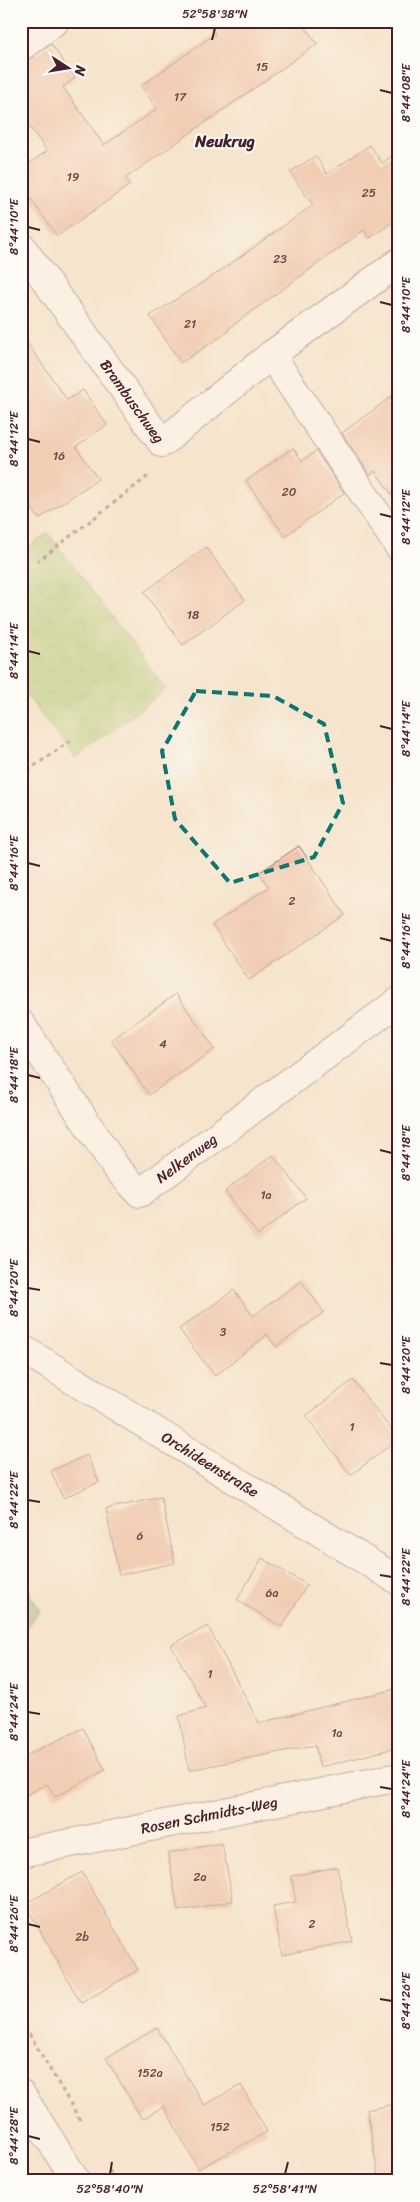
<svg xmlns="http://www.w3.org/2000/svg" width="420" height="2202" font-family="Sriracha,sans-serif">
<defs>
<pattern id="grass-tufts" width="24" height="20" patternUnits="userSpaceOnUse" patternTransform="scale(1.25)"><rect width="24" height="20" fill="#adce76"/><path d="M3 7l-1-3M5 7V3M7 7l1-3M15 17l-1-3M17 17v-4M19 17l1-3" fill="none" stroke="#96b066"/></pattern>
<pattern id="forest-crowns" width="20" height="18" patternUnits="userSpaceOnUse" patternTransform="scale(1.25)"><rect width="20" height="18" fill="#8ab167"/><path d="M2 6a3 3 0 1 1 6 0M12 15a3 3 0 1 1 6 0" fill="none" stroke="#738f55"/></pattern>
</defs>
<rect width="100%" height="100%" fill="#fdfcf7"/>
<filter id="ink" filterUnits="userSpaceOnUse"><feTurbulence type="fractalNoise" baseFrequency=".02" numOctaves="2"/><feDisplacementMap in="SourceGraphic" scale="10" xChannelSelector="R" yChannelSelector="G"/><feConvolveMatrix kernelMatrix="1 2 1 2 8 2 1 2 1" color-interpolation-filters="sRGB"/></filter>
<filter id="wash" filterUnits="userSpaceOnUse"><feTurbulence type="fractalNoise" baseFrequency=".0096" numOctaves="4" result="noise"/><feDisplacementMap in="SourceGraphic" scale="20" xChannelSelector="R" yChannelSelector="G"/><feGaussianBlur stdDeviation="1.12" result="paint"/><feColorMatrix in="noise" values="0 0 0 0 0 0 0 0 0 0 0 0 0 0 0 0 0 1.4 0 .05"/><feComposite in="paint" operator="in"/></filter>
<g filter="url(#wash)">
<rect width="100%" height="100%" fill="#f5e4cc"/>
<path fill="url(#grass-tufts)" stroke="#7c7650" d="M48,533L166,689L76,759L21,688V553Z"/>
<path fill="url(#forest-crowns)" stroke="#6a6849" d="M21,1574L40,1611L21,1634Z"/>
<g id="blocks">
<g fill="#ecb298">
<path d="M206,21H301L317,44L126,178L130,185L57,236L21,185V169L47,151L21,115V65L51,44L75,78L63,87L104,145L157,109L141,86L215,34Z"/>
<path d="M370,145L382,163L399,151V218L370,238L364,230L228,329L229,331L181,363L150,316L216,274L313,205L290,172L316,156L327,174Z"/>
<path d="M21,334L67,400L83,390L107,425L76,447L98,479L39,519L21,492Z"/>
<path d="M399,391V504L375,471L370,475L342,433Z"/>
<path d="M293,448L302,461L316,451L344,493L285,536L246,481Z"/>
<path d="M206,547L245,600L183,645L144,592Z"/>
<path d="M299,846L345,915L249,980L212,925L269,887L259,873Z"/>
<path d="M176,994L215,1049L149,1095L111,1040Z"/>
<path d="M273,1155L306,1198L258,1235L225,1191Z"/>
<path d="M301,1281L324,1312L276,1347L266,1333L267,1335L215,1376L179,1329L234,1290L253,1316Z"/>
<path d="M353,1380L398,1439L351,1475L306,1416Z"/>
<path d="M87,1455L99,1482L63,1498L51,1471Z"/>
<path d="M161,1497L175,1563L119,1575L106,1509Z"/>
<path d="M262,1558L307,1585L282,1627L237,1600Z"/>
<path d="M208,1626L259,1723L399,1688V1747L320,1767L315,1745L189,1770L179,1716L206,1708L171,1645Z"/>
<path d="M83,1728L105,1770L55,1797L47,1784L21,1798V1758Z"/>
<path d="M222,1843L233,1901L178,1911L168,1853Z"/>
<path d="M337,1867L352,1941L282,1955L273,1906L296,1902L291,1876Z"/>
<path d="M82,1872L138,1970L81,2003L25,1904Z"/>
<path d="M157,2028L204,2105L241,2085L267,2132L198,2169L164,2106L142,2119L106,2058Z"/>
<path d="M399,2103V2181H379L367,2110Z"/>
</g>
</g>
</g>
<g filter="url(#ink)">
<use href="#blocks" fill-opacity="0" stroke="#866463" stroke-width="1"/>
<g fill="none" stroke-linecap="round" stroke-linejoin="round">
<defs>
<g id="minor">
<path d="M21,47L55,21"/>
<path id="s1" d="M21,246L162,443L271,355L399,262"/>
<path d="M271,355L399,547"/>
<path id="s2" d="M21,1024L117,1169L140,1193L399,1001"/>
<path id="s3" d="M21,1348L399,1581"/>
<path id="s4" d="M21,1853L399,1777"/>
</g>
<path id="primary" d="M21,2094L76,2181"/>
</defs>
<use href="#minor" stroke="#866463" stroke-width="30"/>
<use href="#primary" stroke="#866463" stroke-width="30"/>
<g stroke="#866463" stroke-width="3" stroke-dasharray="4 4" stroke-linecap="butt">
<path d="M37,562L151,474"/>
<path d="M21,775L72,740"/>
<path d="M21,2020L80,2120"/>
<path d="M109,2170L115,2181"/>
</g>
<use href="#minor" stroke="#fff" stroke-width="28"/>
<use href="#primary" stroke="#fff" stroke-width="28"/>
</g>
</g>
<path d="M0 0H420V2202H0ZM196,691L273,696L324,724L343,803L314,857L230,883L175,819L162,751Z" fill="#f5e4cc" fill-opacity=".55" fill-rule="evenodd"/>
<path fill="none" stroke="#0f766e" stroke-width="4" stroke-dasharray="10 6" stroke-linejoin="round" d="M196,691L273,696L324,724L343,803L314,857L230,883L175,819L162,751Z"/>
<path fill="none" stroke="#4a1f2b" stroke-width="2" d="M212,40L215,28M380,90L392,93M28,227L40,230M380,302L392,305M28,439L40,442M380,514L392,517M28,651L40,654M380,726L392,729M28,863L40,866M380,938L392,941M28,1075L40,1078M380,1150L392,1153M28,1288L40,1290M380,1363L392,1365M28,1500L40,1502M380,1575L392,1577M28,1712L40,1714M380,1787L392,1789M28,1924L40,1927M380,1999L392,2001M28,2136L40,2139M110,2174L112,2162M285,2174L288,2162"/>
<g text-anchor="middle" stroke-width="4" stroke-linejoin="round" paint-order="stroke">
<g font-size="12" fill="#724446">
<text x="262" y="71">15</text>
<text x="180" y="101">17</text>
<text x="73" y="181">19</text>
<text x="369" y="197">25</text>
<text x="280" y="263">23</text>
<text x="190" y="328">21</text>
<text x="59" y="460">16</text>
<text x="289" y="496">20</text>
<text x="193" y="619">18</text>
<text x="292" y="905">2</text>
<text x="163" y="1048">4</text>
<text x="266" y="1199">1a</text>
<text x="223" y="1336">3</text>
<text x="352" y="1431">1</text>
<text x="140" y="1540">6</text>
<text x="272" y="1597">6a</text>
<text x="210" y="1678">1</text>
<text x="337" y="1737">1a</text>
<text x="200" y="1881">2a</text>
<text x="312" y="1928">2</text>
<text x="82" y="1941">2b</text>
<text x="150" y="2077">152a</text>
<text x="220" y="2131">152</text>
</g>
<g font-size="15" fill="#4a1f2b" stroke="#fdfcf7">
<text dy="5" stroke="none"><textPath href="#s1" startOffset="191">Brambuschweg</textPath></text>
<text dy="5" stroke="none"><textPath href="#s2" startOffset="265">Nelkenweg</textPath></text>
<text dy="5" stroke="none"><textPath href="#s3" startOffset="222">Orchideenstraße</textPath></text>
<text dy="5" stroke="none"><textPath href="#s4" startOffset="192">Rosen Schmidts-Weg</textPath></text>
</g>
<g font-size="16" font-weight="bold" fill="#4a1f2b" stroke="#fdfcf7">
<text x="225" y="147">Neukrug</text>
</g>
</g>
<rect width="420" height="2202" fill="none" stroke="#fdfcf7" stroke-width="55"/>
<g transform="translate(68 68) rotate(102)" stroke="#fdfcf7" stroke-width="4" paint-order="stroke">
<path d="M0-4L9 19L0 12L-9 19Z" fill="#4a1f2b"/>
<text y="-8" font-size="14" font-weight="bold" text-anchor="middle" fill="#4a1f2b">N</text>
</g>
<rect x="28" y="28" width="364" height="2146" fill="none" stroke="#4a1f2b" stroke-width="2"/>
<g font-size="12" text-anchor="middle" fill="#4a1f2b">
<text x="215" y="18">52°58'38"N</text>
<text transform="translate(406 93) rotate(-90)" y="4">8°44'08"E</text>
<text transform="translate(14 227) rotate(-90)" y="4">8°44'10"E</text>
<text transform="translate(406 305) rotate(-90)" y="4">8°44'10"E</text>
<text transform="translate(14 439) rotate(-90)" y="4">8°44'12"E</text>
<text transform="translate(406 517) rotate(-90)" y="4">8°44'12"E</text>
<text transform="translate(14 651) rotate(-90)" y="4">8°44'14"E</text>
<text transform="translate(406 729) rotate(-90)" y="4">8°44'14"E</text>
<text transform="translate(14 863) rotate(-90)" y="4">8°44'16"E</text>
<text transform="translate(406 941) rotate(-90)" y="4">8°44'16"E</text>
<text transform="translate(14 1075) rotate(-90)" y="4">8°44'18"E</text>
<text transform="translate(406 1153) rotate(-90)" y="4">8°44'18"E</text>
<text transform="translate(14 1288) rotate(-90)" y="4">8°44'20"E</text>
<text transform="translate(406 1365) rotate(-90)" y="4">8°44'20"E</text>
<text transform="translate(14 1500) rotate(-90)" y="4">8°44'22"E</text>
<text transform="translate(406 1577) rotate(-90)" y="4">8°44'22"E</text>
<text transform="translate(14 1712) rotate(-90)" y="4">8°44'24"E</text>
<text transform="translate(406 1789) rotate(-90)" y="4">8°44'24"E</text>
<text transform="translate(14 1924) rotate(-90)" y="4">8°44'26"E</text>
<text transform="translate(406 2001) rotate(-90)" y="4">8°44'26"E</text>
<text transform="translate(14 2136) rotate(-90)" y="4">8°44'28"E</text>
<text x="110" y="2193">52°58'40"N</text>
<text x="285" y="2193">52°58'41"N</text>
</g>
</svg>
